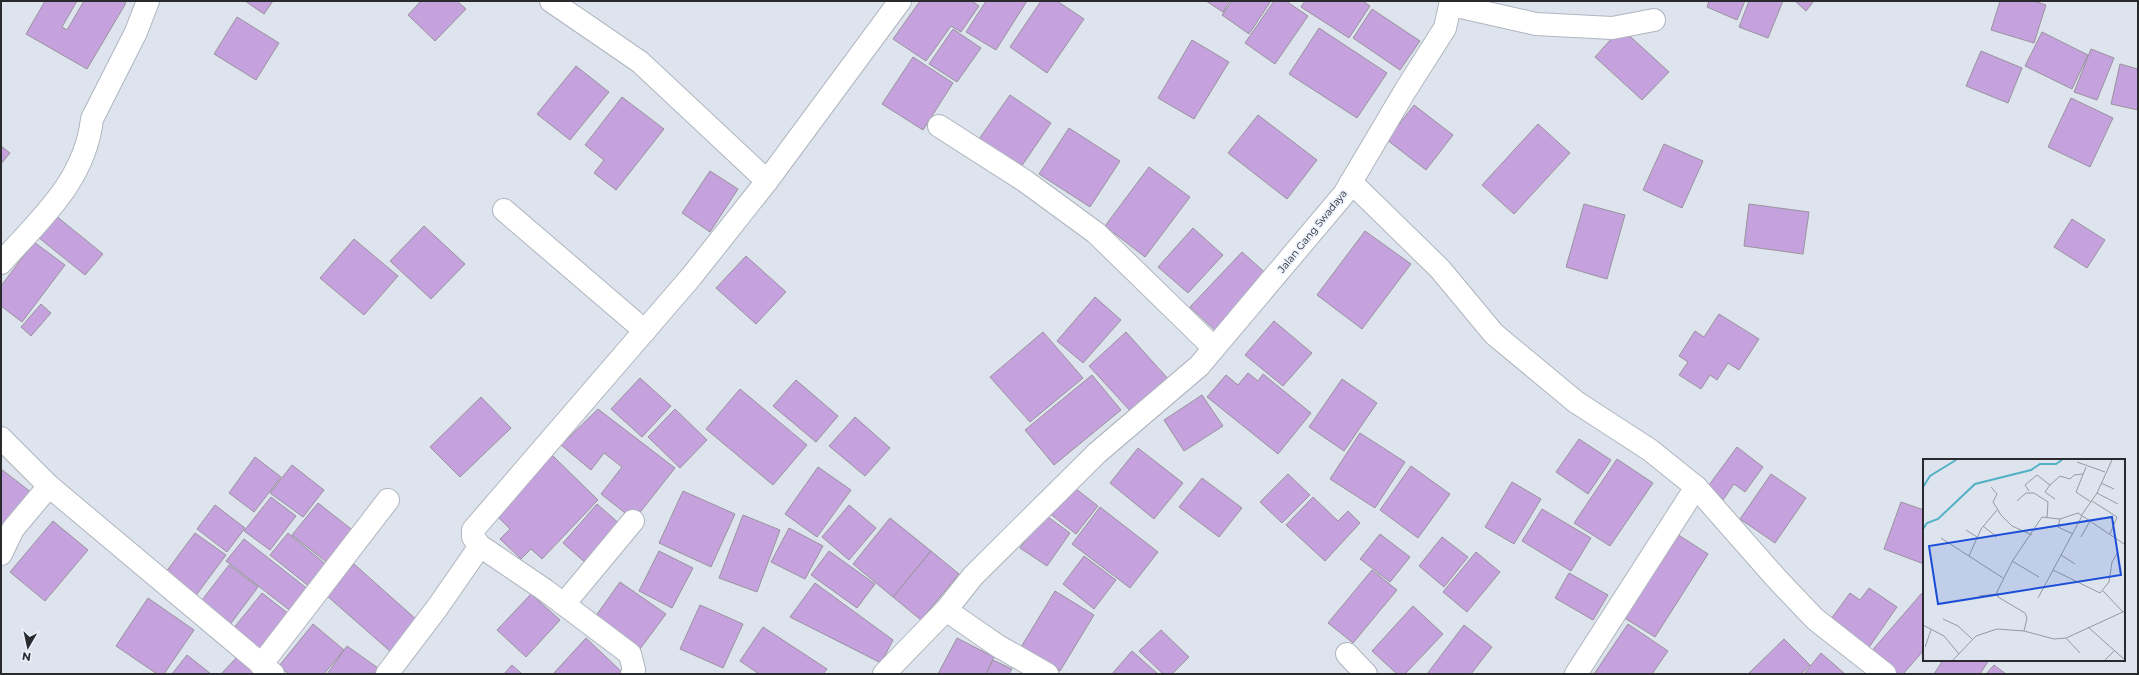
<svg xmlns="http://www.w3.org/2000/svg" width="2139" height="675" font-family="Montserrat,sans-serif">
<rect width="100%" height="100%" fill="#dde4ee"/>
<g fill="#c5a1dd" stroke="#99939d">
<path d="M45,1H77L62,27L67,30L84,1H123L126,3L87,69L26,34Z"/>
<path d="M245,1H273L264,14Z"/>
<path d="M421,1H457L466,9L435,41L408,15Z"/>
<path d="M920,1H972L979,6L961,32L951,26L926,61L893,39Z"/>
<path d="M986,1H1027L996,50L966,32Z"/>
<path d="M1041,1H1057L1084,19L1047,73L1010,47Z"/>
<path d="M1206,1H1230L1223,12Z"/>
<path d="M1232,1H1271L1249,34L1222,15Z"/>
<path d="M1274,1H1286L1308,16L1275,64L1245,43Z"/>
<path d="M1305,1H1363L1370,6L1349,38L1301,7Z"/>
<path d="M1709,1H1745L1737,20L1707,7Z"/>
<path d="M1749,1H1783L1768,38L1739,27Z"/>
<path d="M1795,1H1814L1806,11Z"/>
<path d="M2000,1H2034L2046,5L2034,43L1991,30Z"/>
<path d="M1372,9L1420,41L1400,70L1353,38Z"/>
<path d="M237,17L279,43L256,80L214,54Z"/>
<path d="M1319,28L1387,73L1357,118L1289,74Z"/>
<path d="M1621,28L1669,72L1642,100L1595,57Z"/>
<path d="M953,29L981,48L957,82L929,64Z"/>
<path d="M2042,32L2088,55L2072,89L2025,66Z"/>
<path d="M1192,40L1229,62L1194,119L1158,98Z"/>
<path d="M2091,49L2114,58L2097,100L2074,92Z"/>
<path d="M1981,51L2022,68L2008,103L1966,86Z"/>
<path d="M913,57L953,83L923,130L882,104Z"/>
<path d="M2120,64L2138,69V110L2111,104Z"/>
<path d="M576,66L609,92L570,140L537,114Z"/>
<path d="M1010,95L1051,123L1021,167L979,139Z"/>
<path d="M622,97L664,129L616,190L594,173L604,160L585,145Z"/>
<path d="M2071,98L2113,118L2090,167L2048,147Z"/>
<path d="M1414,105L1453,135L1426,170L1387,140Z"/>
<path d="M1258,115L1317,160L1287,199L1228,153Z"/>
<path d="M1538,124L1570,153L1514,214L1482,185Z"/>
<path d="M1069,128L1120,161L1090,207L1039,174Z"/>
<path d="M1664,144L1703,161L1682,208L1643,190Z"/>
<path d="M1,146L10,153L1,164Z"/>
<path d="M1149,167L1190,197L1145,257L1105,226Z"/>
<path d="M710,171L738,189L710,232L682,213Z"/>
<path d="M1584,204L1625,215L1607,279L1566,267Z"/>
<path d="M1749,204L1809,212L1803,254L1744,246Z"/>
<path d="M50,211L103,254L85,275L33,233Z"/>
<path d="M2072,219L2105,240L2087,268L2054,247Z"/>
<path d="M424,226L465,264L431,299L390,261Z"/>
<path d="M1193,228L1223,255L1188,293L1158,267Z"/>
<path d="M1365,231L1411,264L1362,329L1317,295Z"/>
<path d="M354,239L398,276L364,315L320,278Z"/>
<path d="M34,242L65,265L22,322L1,306V286Z"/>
<path d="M1242,252L1269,276L1217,332L1190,307Z"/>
<path d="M746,256L786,292L756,324L716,288Z"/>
<path d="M1095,297L1121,320L1083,363L1057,341Z"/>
<path d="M41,304L51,313L31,336L21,327Z"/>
<path d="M1719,314L1759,339L1739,370L1728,363L1717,380L1710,375L1701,389L1679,375L1688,362L1679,356L1695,331L1704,337Z"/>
<path d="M1274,321L1312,353L1283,386L1245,355Z"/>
<path d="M1043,332L1083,378L1030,422L990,377Z"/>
<path d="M1126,332L1170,381L1133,414L1089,366Z"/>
<path d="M1248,373L1258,381L1263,374L1311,413L1278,454L1207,397L1226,375L1238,385Z"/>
<path d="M1092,375L1121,410L1054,465L1025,430Z"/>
<path d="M640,378L671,406L642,437L611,409Z"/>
<path d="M1342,379L1377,403L1344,451L1309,427Z"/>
<path d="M796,380L838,416L816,442L773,406Z"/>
<path d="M740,389L807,445L773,485L706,429Z"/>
<path d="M1202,395L1223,426L1184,451L1164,420Z"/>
<path d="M481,397L511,428L460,477L430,447Z"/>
<path d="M598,409L675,468L634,520L601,494L622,467L604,453L591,470L561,445Z"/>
<path d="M675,409L707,440L680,468L648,437Z"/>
<path d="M855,417L890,448L865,476L829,446Z"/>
<path d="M1360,433L1405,462L1375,508L1330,479Z"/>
<path d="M1579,439L1611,460L1588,494L1556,472Z"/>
<path d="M1737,447L1763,467L1745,492L1734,484L1723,500L1709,485Z"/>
<path d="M1138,448L1183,483L1154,519L1110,483Z"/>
<path d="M552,455L598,500L542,559L531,549L521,559L500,539L510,529L495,514Z"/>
<path d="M255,457L281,477L254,512L229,493Z"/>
<path d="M1617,459L1653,483L1610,546L1574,523Z"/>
<path d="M292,465L324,490L303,517L270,493Z"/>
<path d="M1411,466L1450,494L1418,538L1380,510Z"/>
<path d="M818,467L851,490L817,537L785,514Z"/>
<path d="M1,469L36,496L1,541Z"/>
<path d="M1288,474L1310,495L1282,523L1260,502Z"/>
<path d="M1771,474L1806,498L1775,543L1740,519Z"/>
<path d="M1202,478L1242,508L1219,537L1179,507Z"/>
<path d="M1512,482L1541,499L1514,544L1485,527Z"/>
<path d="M1071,485L1098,506L1076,534L1049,513Z"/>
<path d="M683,491L735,514L711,567L659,543Z"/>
<path d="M271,497L296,516L270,550L244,531Z"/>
<path d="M1313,497L1338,521L1348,511L1360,523L1325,561L1286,525Z"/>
<path d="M1901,502L1924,510V564L1884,549Z"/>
<path d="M318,503L355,532L329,564L292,535Z"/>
<path d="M597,504L621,525L587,564L563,543Z"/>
<path d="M215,505L245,528L227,552L197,529Z"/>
<path d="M849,505L876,528L849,560L822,537Z"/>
<path d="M1100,507L1158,552L1130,588L1072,544Z"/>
<path d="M1542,509L1591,538L1571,571L1522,541Z"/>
<path d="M1044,514L1070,533L1047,566L1020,548Z"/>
<path d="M743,515L780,530L757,592L719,578Z"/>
<path d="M890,518L931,551L893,597L853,564Z"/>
<path d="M53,521L88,550L45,601L10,572Z"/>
<path d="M789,528L823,546L805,579L771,562Z"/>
<path d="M195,533L226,555L194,598L163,576Z"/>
<path d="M288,533L328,566L311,588L270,555Z"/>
<path d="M1380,534L1410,557L1390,582L1360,559Z"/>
<path d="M1677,534L1708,554L1655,637L1623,617Z"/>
<path d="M1442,537L1468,557L1444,587L1419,566Z"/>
<path d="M244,539L309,590L292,612L226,561Z"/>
<path d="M659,551L693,568L672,608L639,591Z"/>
<path d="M829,551L875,584L857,608L811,575Z"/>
<path d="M931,551L959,574L921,620L893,597Z"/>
<path d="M1476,552L1500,572L1467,612L1443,592Z"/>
<path d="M1084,556L1116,580L1094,609L1063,584Z"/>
<path d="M354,564L418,621L391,652L326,595Z"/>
<path d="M229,565L258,587L229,626L199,604Z"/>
<path d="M1372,570L1397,590L1353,643L1328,623Z"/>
<path d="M1569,573L1608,595L1593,620L1555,598Z"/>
<path d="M620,582L666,614L640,649L595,617Z"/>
<path d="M815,583L893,640L881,663L790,617Z"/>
<path d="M1869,588L1897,607L1865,653L1828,623L1850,593L1860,600Z"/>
<path d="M1055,591L1094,615L1060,671L1021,647Z"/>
<path d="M262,593L294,618L265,654L233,629Z"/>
<path d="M1922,593L1924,595V650L1903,674H1892L1869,654Z"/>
<path d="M531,594L560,620L526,657L497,630Z"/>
<path d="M148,598L194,630L164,674H157L116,646Z"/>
<path d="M700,605L743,624L723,668L680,649Z"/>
<path d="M1413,606L1443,634L1405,674H1397L1372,651Z"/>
<path d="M313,624L344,650L324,674H289L279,666Z"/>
<path d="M1628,624L1668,651L1652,674H1594Z"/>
<path d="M1464,625L1492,647L1471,674H1427Z"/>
<path d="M763,627L827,669L823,674H759L740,661Z"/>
<path d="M1161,630L1189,657L1172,674H1163L1139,651Z"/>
<path d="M586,638L624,674H553Z"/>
<path d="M957,638L994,657L986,674H938Z"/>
<path d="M1784,639L1810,665L1801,674H1748Z"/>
<path d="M347,646L385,673L327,674Z"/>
<path d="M1132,651L1158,674H1112Z"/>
<path d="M1821,653L1845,674H1804Z"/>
<path d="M187,655L211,674H172Z"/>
<path d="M238,656L259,674H221Z"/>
<path d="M993,660L1012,669L1009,674H986Z"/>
<path d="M1943,660H1989L1980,674H1934Z"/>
<path d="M512,665L522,674H504Z"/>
<path d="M1994,665L2006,674H1986Z"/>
</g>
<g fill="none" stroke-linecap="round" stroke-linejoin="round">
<defs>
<g id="minor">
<path d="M551,1L640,62L767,181"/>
<path d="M1452,5L1536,24L1612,28L1654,20"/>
<path d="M939,126L1025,181L1096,233L1214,348"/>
<path d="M1351,182L1440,269L1494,334L1576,402L1650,450L1696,487L1776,578L1815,619L1885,674"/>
<path d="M504,210L645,331"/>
<path d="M1,263C40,219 85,181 92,119L136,32L148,1"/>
<path d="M1,438L49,486L273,674"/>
<path d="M1,554L13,529L49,486"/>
<path d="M564,604L633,521"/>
<path d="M946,610L998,646L1047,674"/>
<path d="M1347,654L1366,674"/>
<path d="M261,665L388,500"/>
<path d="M387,674L437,608L480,546"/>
<path d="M632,674L634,670L630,654L545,590L480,546L473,537V530L691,277L767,181L900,1"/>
<path d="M884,674L946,610L973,576L1097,453L1199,366L1344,194L1405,91L1445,28L1451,1"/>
<path d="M1576,674L1696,487"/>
</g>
</defs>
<use href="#minor" stroke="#afb5bf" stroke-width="24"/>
<use href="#minor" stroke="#fff" stroke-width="22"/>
</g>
<g text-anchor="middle" stroke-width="3.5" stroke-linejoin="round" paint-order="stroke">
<g font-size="10" fill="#282a2e" stroke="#eaf1fc">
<text transform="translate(1312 231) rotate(-51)" y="4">Jalan Gang Swadaya</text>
</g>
</g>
<g transform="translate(1923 459)">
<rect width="202" height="202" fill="#dde4ee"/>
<path fill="none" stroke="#53b1c6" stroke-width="2" d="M0,28L7,17L33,1M0,70L4,64L15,60L52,25L108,11L117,5H133L139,1"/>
<path fill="none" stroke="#959aa1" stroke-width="1" d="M154,3L182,13M163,8L153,33L168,43M178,24L191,30M127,26L122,33L132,40M68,28L74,35L70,43L78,56L89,67L109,76M106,32L102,26L114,16L127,26L137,17L147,20L151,16L160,15M174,34L195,45M94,42L103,34H111L125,43L124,58M169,42L194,58L187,75M158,57L174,34L189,1M137,60L135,68L150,75M60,67L74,78M43,71L54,78M158,78L167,62M18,79L80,119M138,96L152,105M46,97L58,70L74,51M89,102L116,118M130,111L177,134L186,123L189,103L195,93M180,132L200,153M56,137L74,135M115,139L159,57M20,160L35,167L49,180M0,166L21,177L36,195M165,168L202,201M101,172L104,159L102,154L75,138L74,133L90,101L119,58L137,60L155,54L201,85M143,179L157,194M2,188L8,171M30,201L53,177L74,170L101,172L131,180L143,179L202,152M182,201L192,191"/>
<path fill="#1d4ed8" fill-opacity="0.15" stroke="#1d4ed8" stroke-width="2" d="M189,58L198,116L15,145L6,87Z"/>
<rect width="202" height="202" fill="none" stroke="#282a2e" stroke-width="2"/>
</g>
<rect width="2139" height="675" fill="none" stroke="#282a2e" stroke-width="4"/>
<g transform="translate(28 647) rotate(189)" stroke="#eaf1fc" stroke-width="3" paint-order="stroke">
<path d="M0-3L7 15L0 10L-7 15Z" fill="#282a2e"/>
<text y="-6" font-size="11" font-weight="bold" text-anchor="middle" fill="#282a2e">N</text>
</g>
</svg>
